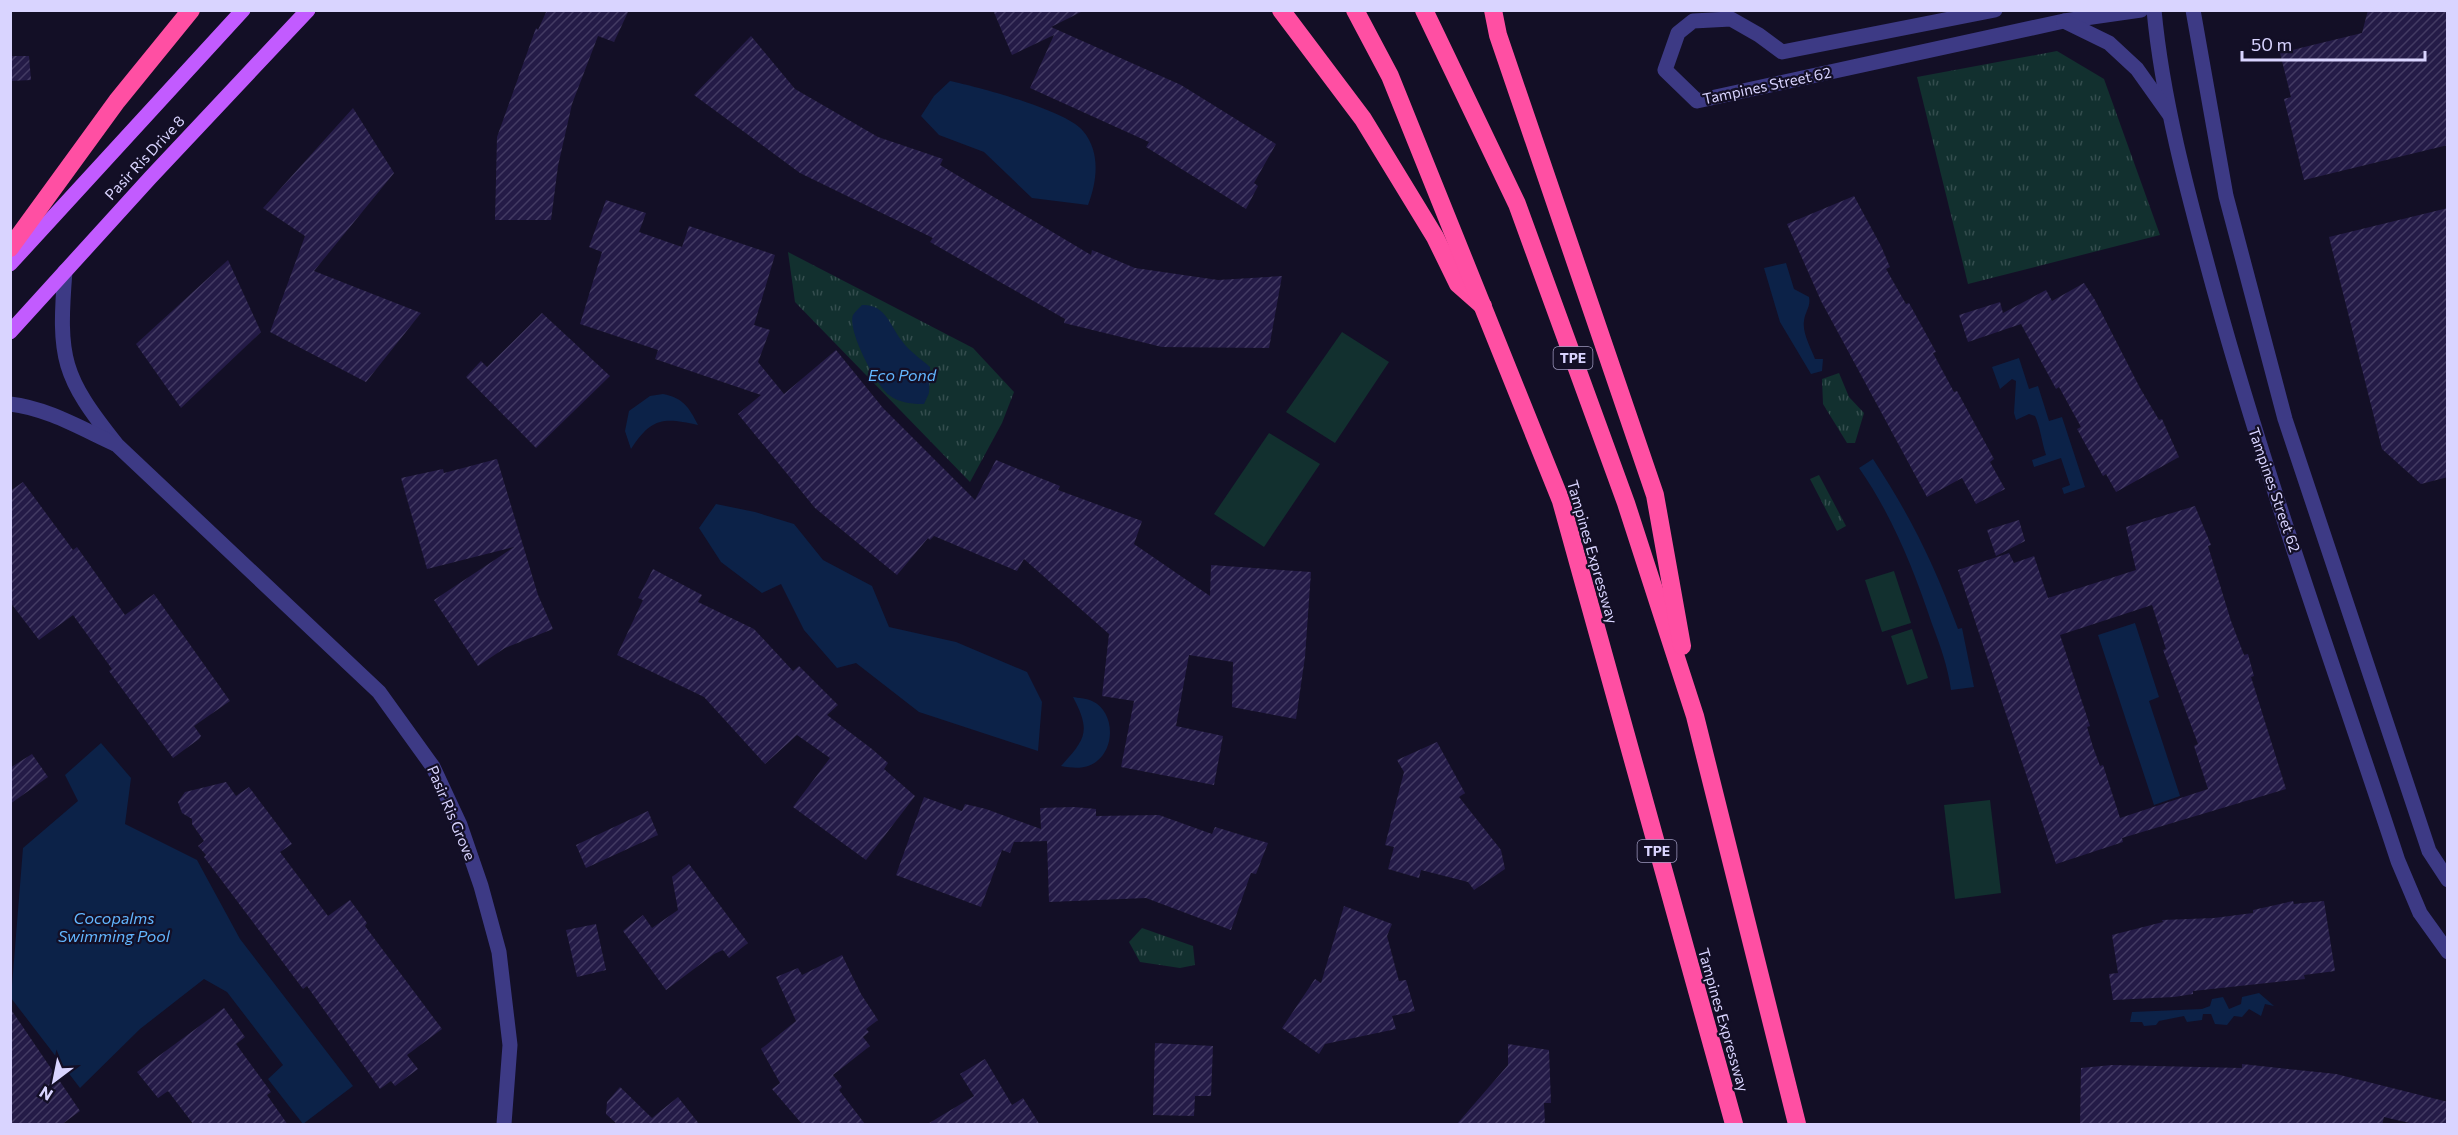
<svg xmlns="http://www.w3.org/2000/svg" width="2458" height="1135" font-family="Commissioner,sans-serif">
<defs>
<pattern id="grass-tufts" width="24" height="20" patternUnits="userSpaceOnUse" patternTransform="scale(1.5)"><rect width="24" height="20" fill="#12302f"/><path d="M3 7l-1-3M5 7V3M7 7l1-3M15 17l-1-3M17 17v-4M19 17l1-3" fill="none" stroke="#344d4e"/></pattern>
<pattern id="building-hatch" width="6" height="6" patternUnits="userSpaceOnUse" patternTransform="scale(1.5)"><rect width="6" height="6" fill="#241b47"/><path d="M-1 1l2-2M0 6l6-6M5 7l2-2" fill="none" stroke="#433b63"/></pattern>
</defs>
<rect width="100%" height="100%" fill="#130f26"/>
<g fill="url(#grass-tufts)">
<path d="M2057,51L2104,79L2160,235L1968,284L1917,77Z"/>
<path d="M788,252L973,348L1014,392L1002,423L970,482L795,302Z"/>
<path d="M1839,373L1849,397L1864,413L1855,443H1847L1823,404L1822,379Z"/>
<path d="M1819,475L1846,526L1837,531L1810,479Z"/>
<path d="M1142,928L1193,946L1195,965L1180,968L1140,962L1129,942Z"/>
</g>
<g fill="#12302f">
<path d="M1342,332L1389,362L1335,443L1286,412Z"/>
<path d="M1269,433L1320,464L1264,547L1214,514Z"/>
<path d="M1894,571L1911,623L1882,632L1865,580Z"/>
<path d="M1912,629L1928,678L1907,685L1891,636Z"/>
<path d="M1990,800L2001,893L1955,899L1944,805Z"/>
</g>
<g fill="#0c2248">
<path d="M950,81C978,87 1066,110 1083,131C1101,152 1097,182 1088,205L1032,198L984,152L939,135L921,116L934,96Z"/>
<path d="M1786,263L1794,289L1809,297C1811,307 1805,311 1804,321C1802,333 1811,348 1815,359H1823L1822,371L1811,374L1780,322L1764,268Z"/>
<path d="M862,305C886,304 890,326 902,341C909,351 921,359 930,367L929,393L924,404C912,404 899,403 889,395C876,385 847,330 853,315C855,312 859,308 862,305Z"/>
<path d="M2019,358L2029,389L2038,386L2049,421L2062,417L2085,487L2064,494L2062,488L2070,485L2061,458L2034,467L2032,460L2046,455C2042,443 2040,426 2035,416L2029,414L2016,420L2014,413L2016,381L2012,379L2000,389L1992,367Z"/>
<path d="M663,394C683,398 689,407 698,425C663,417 651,418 631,449L625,431L629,411L650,396Z"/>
<path d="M1873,459C1911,517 1934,564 1958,629L1962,628L1974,687L1951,690C1948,667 1940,645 1932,624C1914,570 1892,515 1859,468Z"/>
<path d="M716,504L755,512L794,524L823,560L872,586L889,627L956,642L1027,672L1042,702L1038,751L919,712L856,663L837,668L804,630L781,584L762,593L721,562L699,528Z"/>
<path d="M2135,623L2159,697L2149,701L2180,796L2154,805L2098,635Z"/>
<path d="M1073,697C1078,698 1086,698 1092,701C1114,711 1116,746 1097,761C1086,770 1073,768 1061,766C1086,739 1091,731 1073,697Z"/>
<path d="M101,743L131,778L125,824L197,860L240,939L353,1086L303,1124L268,1079L283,1065L227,992L204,979L140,1029L80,1088L11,998L23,848L78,801L65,775Z"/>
<path d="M2259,993L2274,1006L2265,1004L2261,1016L2249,1009L2242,1017L2234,1016L2227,1025L2215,1024L2211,1014H2203L2202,1020L2187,1022L2184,1016L2159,1021L2156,1025L2144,1026L2142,1022H2130L2132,1012L2202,1009L2210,1006L2212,999L2223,997L2229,1009L2241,1004L2242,997Z"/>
</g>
<g fill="url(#building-hatch)" fill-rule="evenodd">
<path d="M547,10H629L614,42L598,36L572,104L558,166L551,220H495L497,137L536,28L538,30Z"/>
<path d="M993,10H1085L1051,27L1181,85L1276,144L1254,183L1258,186L1246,209L1146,147L1149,142L1030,88L1054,35L1012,55Z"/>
<path d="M2368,10H2448V145L2304,180L2284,99L2291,97L2280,53L2362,33Z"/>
<path d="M751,36L795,89L878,137L943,159L940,165L1091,255L1092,250L1135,268L1218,280L1282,276L1269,348L1162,347L1064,323L1065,319L930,242L933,238L800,173L694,95Z"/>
<path d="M10,56H29L31,80L10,81Z"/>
<path d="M353,108L394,173L314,271L421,313L366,382L270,332L305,236L263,208Z"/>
<path d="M1854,196L1881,246L1890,267L1886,269L1906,304L1909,303L1936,352L1933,353L1954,392L1957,391L1994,459L1990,462L2005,489L1976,504L1962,478L1927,497L1821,301L1787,224Z"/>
<path d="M606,200L646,213L639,232L682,247L689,226L775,255L754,325L770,330L758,362L784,394L836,350L883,408L975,500L996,460L1060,486L1058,490L1142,521L1134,544L1210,596L1211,565L1311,572L1305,657L1296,719L1232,707L1233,662L1189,655L1176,726L1223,736L1214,785L1121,767L1134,701L1102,696L1109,634L1024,559L1017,571L934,536L930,540L928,538L897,575L815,508L738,414L761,395L655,359L658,350L580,324L602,252L589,247Z"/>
<path d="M2448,208V477L2421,484L2382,449L2329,237Z"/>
<path d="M228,260L261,332L181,408L136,344Z"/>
<path d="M2084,283L2095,300L2140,388L2159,420L2162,419L2179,457L2116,492L2106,474L2103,476L2077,429L2081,427L2059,387L2056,389L2021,324L1968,342L1959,315L2000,302L2003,313L2046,290L2052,301Z"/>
<path d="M542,313L610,376L536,448L466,377L481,361L487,367Z"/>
<path d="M497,459L538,595L553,629L505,648L478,666L434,600L514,547L427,569L401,478L443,469L444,473Z"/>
<path d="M23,482L73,550L77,547L125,615L154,594L230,701L194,726L201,736L199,739L173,758L109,671L112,669L73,615L39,640L10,602V491Z"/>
<path d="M2195,506L2211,545L2208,546L2231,621L2244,655L2248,654L2254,676L2251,677L2286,789L2122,838L2123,842L2056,864L1958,570L2009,553L2014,563L2034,556L2048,598L2136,570L2126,527ZM2152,605L2166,649L2163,650L2198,744L2194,746L2208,789L2120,818L2103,765L2100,766L2093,747L2087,727L2090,726L2060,635Z"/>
<path d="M2019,520L2025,541L1996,556L1987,530Z"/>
<path d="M653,569L702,595L698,602L754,629L793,671L799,666L838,705L827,715L872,749L888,763L884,769L915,796L866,860L793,807L830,758L797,735L765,764L704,697L617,655L643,600L638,598Z"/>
<path d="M1437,742L1465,793L1459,797L1501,850L1505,869L1474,890L1468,882L1421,870L1419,878L1388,869L1394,847L1385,845L1404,772L1397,760Z"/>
<path d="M32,754L48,777L10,804V768Z"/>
<path d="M226,782L236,796L249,787L292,844L280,852L328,916L350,900L367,923L365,926L442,1029L407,1055L418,1069L395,1086L391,1081L380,1089L307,986L303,989L204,857L206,855L198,846L204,841L192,824V819L182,813L178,802L185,792Z"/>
<path d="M924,797L962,811L965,804L986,809L1041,829L1040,808L1074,807L1096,809V816L1159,815L1212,834L1215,827L1268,843L1256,874L1251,873L1231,930L1146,898L1049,902L1047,841L1014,842L1010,853L1002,850L981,907L896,875Z"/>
<path d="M648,811L658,835L586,868L576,845Z"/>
<path d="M689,864L748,943L729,958L723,950L714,954L666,990L623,931L643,915L652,928L678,910L672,877Z"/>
<path d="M2293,901L2294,904L2324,901L2335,971L2304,975L2305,979L2193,991V994L2174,997L2113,1000L2109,974L2118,973L2112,935L2163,922L2162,920L2214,918L2253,913V910Z"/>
<path d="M1344,906L1392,924L1387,936L1399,981L1406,980L1415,1011L1392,1016L1396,1029L1325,1044L1319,1054L1282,1028L1315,979L1321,983Z"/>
<path d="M596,924L606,970L577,977L566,930Z"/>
<path d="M842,955L861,994L878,1020L866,1029L869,1032L863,1037L870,1046L833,1075L842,1087L839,1090L865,1124H802L772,1089L780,1083L761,1049L796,1021L776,977L798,968L802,975Z"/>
<path d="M10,1008L80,1111L61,1125H10Z"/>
<path d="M224,1008L245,1037L236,1044L271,1092L267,1095L288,1125H194L168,1091L158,1098L137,1072Z"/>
<path d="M1155,1043L1213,1046L1211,1096H1195L1194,1116L1153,1115Z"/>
<path d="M1508,1044L1549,1050L1551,1103H1544L1545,1125H1456L1508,1065Z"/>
<path d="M985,1059L1012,1105L1023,1098L1040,1125H926L974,1096L960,1074Z"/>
<path d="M2242,1064L2336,1074L2448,1102V1125H2418L2384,1117L2382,1125H2080L2081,1068L2112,1065L2242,1068Z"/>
<path d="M620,1087L652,1118L678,1097L700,1125H618L606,1114L607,1102Z"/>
</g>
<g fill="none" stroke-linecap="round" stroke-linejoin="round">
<g stroke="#3d3a85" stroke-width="15">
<path d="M1995,10L1782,52L1759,35L1731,19L1693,21L1678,33L1665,70L1697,101L2064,21L2141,10"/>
<path d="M2154,10C2163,106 2190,201 2215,293C2268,485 2336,672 2398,861L2420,913L2448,952"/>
<path d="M2193,10L2226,196L2285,419L2429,851L2448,880"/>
<path d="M2064,21L2109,43L2137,69L2169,114"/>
<path d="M65,271C58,359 62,376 117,445L379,692L433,767L460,825L481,886L499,952L510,1045L504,1124"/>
<path d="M10,404C47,408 82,429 115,444"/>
</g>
<g stroke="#c25bff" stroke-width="15">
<path d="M10,264L243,10"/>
<path d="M10,332L150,178L308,10"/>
</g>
<g stroke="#ff4fa3" stroke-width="18">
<path d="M1281,10L1363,119L1435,237L1458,284L1483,306"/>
<path d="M1355,10L1390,76L1561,501L1734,1124"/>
<path d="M1424,10L1517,204L1626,503L1695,716L1797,1124"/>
<path d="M1493,10L1498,35L1655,495L1682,646"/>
<path d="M10,248L117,101L191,10"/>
</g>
</g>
<g text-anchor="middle" stroke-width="4.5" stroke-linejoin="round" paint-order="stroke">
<g fill="#130f26" stroke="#9e99be" stroke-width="1.5">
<rect x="1553.5" y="347" width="39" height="22" rx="4.5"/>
<rect x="1637.5" y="840" width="39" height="22" rx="4.5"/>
</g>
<g font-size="14" font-weight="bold" fill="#d9d4ff">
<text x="1573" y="363">TPE</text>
<text x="1657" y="856">TPE</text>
</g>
<g font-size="15" fill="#d9d4ff" stroke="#130f26">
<text transform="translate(1767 86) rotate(-12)" y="5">Tampines Street 62</text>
<text transform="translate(145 158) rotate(-47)" y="5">Pasir Ris Drive 8</text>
<text transform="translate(2274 490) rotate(71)" y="5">Tampines Street 62</text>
<text transform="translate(1592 552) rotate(74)" y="5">Tampines Expressway</text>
<text transform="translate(451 813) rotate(67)" y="5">Pasir Ris Grove</text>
<text transform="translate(1723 1020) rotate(74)" y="5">Tampines Expressway</text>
</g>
<g font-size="16" font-style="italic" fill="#62b6ff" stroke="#130f26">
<text x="902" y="381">Eco Pond</text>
<text x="114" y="924">Cocopalms<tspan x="114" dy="18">Swimming Pool</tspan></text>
</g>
</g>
<rect width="2458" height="1135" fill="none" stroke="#d9d4ff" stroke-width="24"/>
<g transform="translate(54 1081) rotate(212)" stroke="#130f26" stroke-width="4.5" paint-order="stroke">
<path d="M0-4.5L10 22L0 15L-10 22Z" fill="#d9d4ff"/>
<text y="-9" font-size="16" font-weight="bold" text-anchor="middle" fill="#d9d4ff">N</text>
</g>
<path d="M2242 51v9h183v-9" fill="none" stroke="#d9d4ff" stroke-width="3"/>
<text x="2251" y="51" font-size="18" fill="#d9d4ff" stroke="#130f26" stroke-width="4.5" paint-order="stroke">50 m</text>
</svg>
